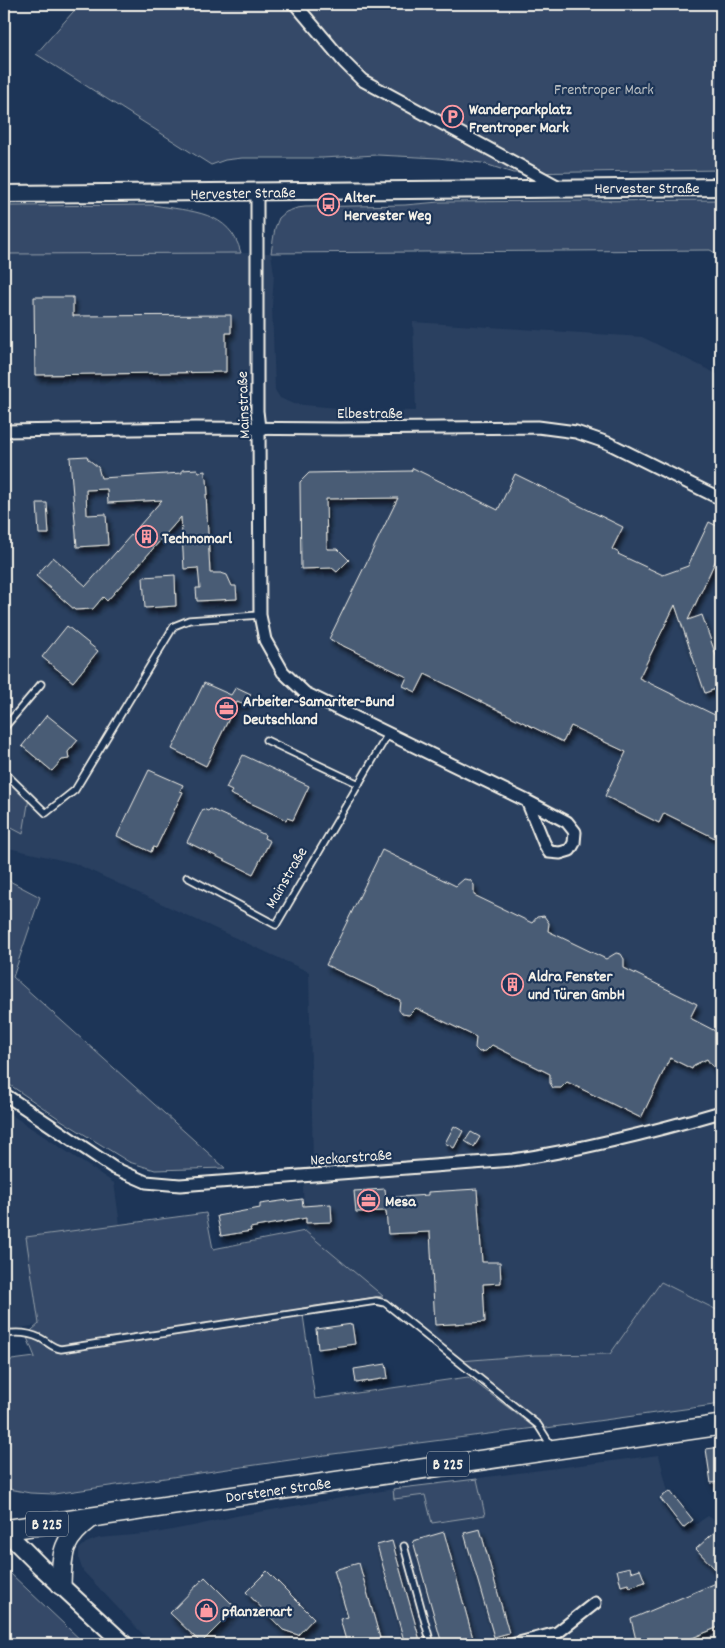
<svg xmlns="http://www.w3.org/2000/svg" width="725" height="1648" font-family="Dekko,sans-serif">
<defs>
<filter id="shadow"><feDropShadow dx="3" dy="5.5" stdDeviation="2.5" flood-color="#0009"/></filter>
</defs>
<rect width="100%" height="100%" fill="#1d3557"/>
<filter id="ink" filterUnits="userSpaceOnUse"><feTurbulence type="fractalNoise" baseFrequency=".02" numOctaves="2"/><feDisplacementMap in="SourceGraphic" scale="10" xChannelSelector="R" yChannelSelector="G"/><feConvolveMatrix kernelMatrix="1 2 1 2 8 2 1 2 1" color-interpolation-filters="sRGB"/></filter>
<g filter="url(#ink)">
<g fill="#2a4060">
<path d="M271,253L274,274L272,306L275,390L280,398L293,404L360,410L416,411L413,322L642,337L721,376V1311L661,1282L610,1354L535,1355L460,1361L305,1231L303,1188L313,1163L309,972L74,863L4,847V254Z"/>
<path d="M4,1110L114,1183L120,1225L27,1238L39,1325L4,1330Z"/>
<path d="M659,1455L668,1492L658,1499L683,1533L708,1516L714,1520L721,1528V1644H152L83,1571L79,1560V1549L86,1543L99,1538L156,1533L198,1525L236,1516L393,1489Z"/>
</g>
<g fill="#354a67" stroke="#949ea8">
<path d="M80,4H721V170L513,173L482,163L438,158L377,155L322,158H242L225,160L211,165L36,54Z"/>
<path d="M721,200V256L710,250L271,253L275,228L279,218L286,212L297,208L305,207L405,205L439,202Z"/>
<path d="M154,205C191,212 230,210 241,253L4,254V206Z"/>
<path d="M4,771L30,792L23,834L4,824Z"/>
<path d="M4,878L40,897L13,977L225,1168L155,1170L129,1162L61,1120L4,1081Z"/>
<path d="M206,1213L213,1249L305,1231L383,1296L302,1308L315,1399L468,1377L535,1428L325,1455L54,1494L30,1493L4,1488V1361L35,1357L26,1335L39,1324L26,1237Z"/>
<path d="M661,1282L721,1312V1404L546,1428L460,1361L535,1355L610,1354Z"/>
<path d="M477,1479L485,1515L432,1523L425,1495L394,1499L393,1489Z"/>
<path d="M4,1570L10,1573L85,1644H4Z"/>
<path d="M721,1632V1644H694Z"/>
</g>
<g fill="#485b74" stroke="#f4f1e8" filter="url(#shadow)">
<path d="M34,297H73V316L231,315V333H226V372L35,375Z"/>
<path d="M87,456L88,459L98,467L101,478L182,473V470L197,469L199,472L205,471V476L207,479L208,494H206L210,573H221L227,575L232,586H236L237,599L197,601L196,588H200L198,568L184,569L181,517L107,601L103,597L93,609L75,610L36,576L53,557L86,586L162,500L108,503L107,489L86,490L87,515L106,514L108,545L77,547L70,457Z"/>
<path d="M413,468L498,510L515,474L623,527L612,549L619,553L618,554L663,575L688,566L709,522L721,528V549L688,620L702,615L721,670V687L705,693L675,605L639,678L721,718V841L664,813L659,823L605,796L626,752L571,726L563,742L425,674L416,692L403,686L407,677L329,639L398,498L326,499L327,549H338L349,560L337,572L332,568L301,569L300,482L309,473L411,471Z"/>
<path d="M37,503H47L49,534H39Z"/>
<path d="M175,575L176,606L145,608L143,577Z"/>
<path d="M67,626L98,651L73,682L42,657Z"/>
<path d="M204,683L231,695L236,687L251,694L245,705L237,702L206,766L172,749Z"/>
<path d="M47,715L78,740L68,752L69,759L62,760L52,771L22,746Z"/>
<path d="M243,755L309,786L293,820L287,818L286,820L259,807L230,794L232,791L226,788Z"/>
<path d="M149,770L183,785L180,791L183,792L156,848L153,847L151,852L117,836Z"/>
<path d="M203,809L208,811L210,809L230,818L265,835L264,838L270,841L253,874L187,842Z"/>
<path d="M382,850L456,886L464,879L470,880L474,885V895L532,923L537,917L544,916L549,923L548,931L606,959L616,953L621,954L624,959V968L697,1004L690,1018L721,1034V1072L711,1065L707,1059L694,1065L692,1069L670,1058L641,1118L567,1082L561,1088H553L550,1083V1074L492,1045L486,1051L479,1052L475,1048L476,1037L416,1008L409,1015L402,1014L399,1010L400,1000L326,965Z"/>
<path d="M454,1126L463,1131L454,1148L445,1143Z"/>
<path d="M471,1132L480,1137L474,1147L465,1141Z"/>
<path d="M385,1189L386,1198L428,1195V1192L477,1189L482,1262H500L501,1283L483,1284L485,1322L435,1325L430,1232L388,1234L386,1211L356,1212L354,1191Z"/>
<path d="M302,1199L303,1206L331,1204L332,1222L306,1223V1218L250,1228L251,1231L221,1236L217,1216L260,1208V1204L288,1200V1201Z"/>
<path d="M352,1324L355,1344L318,1349L316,1329Z"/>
<path d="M386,1364L388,1378L356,1383L354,1369Z"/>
<path d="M721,1447V1482L711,1483L706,1449Z"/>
<path d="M670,1491L693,1520L683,1528L660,1498Z"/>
<path d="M721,1526V1562L714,1568L696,1549Z"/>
<path d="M480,1529L509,1633L494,1637L464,1533Z"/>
<path d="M444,1532L474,1642L466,1644H442L413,1541Z"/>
<path d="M392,1541L421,1644H405L377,1545Z"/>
<path d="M359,1563L380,1638L357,1644H347L340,1619L348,1617L334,1570Z"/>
<path d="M630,1567L631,1572L640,1569L645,1582L630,1587L628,1584L621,1586L617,1570Z"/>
<path d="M267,1571L314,1618L298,1635L283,1630L246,1592Z"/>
<path d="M205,1577L236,1608L201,1643L170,1613Z"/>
<path d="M721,1581V1626L678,1644H637L631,1619Z"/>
</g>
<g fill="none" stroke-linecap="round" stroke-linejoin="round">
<defs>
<g id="lane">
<path d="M4,728L41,684"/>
<path d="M266,740L359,784"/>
<path d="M4,772L46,813L75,790L174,626L189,620L260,615"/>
<path d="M187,877L276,925L388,734"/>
<path d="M4,1334C16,1332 28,1332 40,1338C48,1342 52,1348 61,1349L376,1301L385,1303L538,1425L552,1447"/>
<path d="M404,1546L431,1644"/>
</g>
<g id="street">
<path d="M295,4L344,62L362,80L561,188"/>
<path d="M257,193V411L259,428L260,615L265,640L283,672L305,693L527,801L567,822L575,832L574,843L570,850L560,853L549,852L544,843L527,801"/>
<path d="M4,431L196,428L340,429L538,427L576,432L608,443L721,499"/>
<path d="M4,1094L114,1168L146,1182L180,1185L513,1160C584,1149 653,1132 721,1112"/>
<path d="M515,1644L557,1633L595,1603"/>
</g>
<g id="secondary">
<path d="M4,194L721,187"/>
<path d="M4,1530L41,1567L124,1644"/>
</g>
<g id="primary">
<path d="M4,1530L721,1425"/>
<path d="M61,1585C62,1551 62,1540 91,1518"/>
</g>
</defs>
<use href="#lane" stroke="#f4f1e8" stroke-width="9"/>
<use href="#street" stroke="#f4f1e8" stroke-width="15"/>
<use href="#secondary" stroke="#f4f1e8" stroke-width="20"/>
<use href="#primary" stroke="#f4f1e8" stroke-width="22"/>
<use href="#lane" stroke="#1d3557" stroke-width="5.5"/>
<use href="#street" stroke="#1d3557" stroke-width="11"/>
<use href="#secondary" stroke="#1d3557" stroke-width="16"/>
<use href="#primary" stroke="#1d3557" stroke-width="19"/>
</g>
</g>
<defs>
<symbol id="parking-ring" viewBox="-11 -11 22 22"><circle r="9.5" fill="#1d3557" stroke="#ff9aa2" stroke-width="1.5"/><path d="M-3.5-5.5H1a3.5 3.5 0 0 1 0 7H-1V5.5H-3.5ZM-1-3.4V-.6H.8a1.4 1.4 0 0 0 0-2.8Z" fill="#ff9aa2"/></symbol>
<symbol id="bus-ring" viewBox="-11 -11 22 22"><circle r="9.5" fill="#1d3557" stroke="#ff9aa2" stroke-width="1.5"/><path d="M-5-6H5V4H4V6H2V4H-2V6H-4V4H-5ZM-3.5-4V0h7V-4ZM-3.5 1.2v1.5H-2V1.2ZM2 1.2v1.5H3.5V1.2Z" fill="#ff9aa2"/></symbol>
<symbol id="building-ring" viewBox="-11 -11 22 22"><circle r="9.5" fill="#1d3557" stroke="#ff9aa2" stroke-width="1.5"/><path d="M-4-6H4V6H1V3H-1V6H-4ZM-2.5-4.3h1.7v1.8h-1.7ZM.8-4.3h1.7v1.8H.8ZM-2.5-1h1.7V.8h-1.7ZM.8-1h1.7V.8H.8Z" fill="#ff9aa2"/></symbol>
<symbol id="office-ring" viewBox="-11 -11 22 22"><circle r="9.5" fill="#1d3557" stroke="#ff9aa2" stroke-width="1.5"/><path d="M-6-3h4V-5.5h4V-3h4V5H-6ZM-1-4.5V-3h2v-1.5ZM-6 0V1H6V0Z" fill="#ff9aa2"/></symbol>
<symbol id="shop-ring" viewBox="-11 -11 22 22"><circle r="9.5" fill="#1d3557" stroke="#ff9aa2" stroke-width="1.5"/><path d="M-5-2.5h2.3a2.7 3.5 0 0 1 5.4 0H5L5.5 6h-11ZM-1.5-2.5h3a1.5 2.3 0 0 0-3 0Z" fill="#ff9aa2"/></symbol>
</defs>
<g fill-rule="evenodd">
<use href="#parking-ring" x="440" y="104" width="25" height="25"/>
<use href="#bus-ring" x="316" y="192" width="25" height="25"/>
<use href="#building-ring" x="134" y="524" width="25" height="25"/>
<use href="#office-ring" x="214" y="696" width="25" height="25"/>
<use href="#building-ring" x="500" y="972" width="25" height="25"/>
<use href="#office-ring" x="356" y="1188" width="25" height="25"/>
<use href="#shop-ring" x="194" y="1598" width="25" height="25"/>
</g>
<g text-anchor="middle" stroke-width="4.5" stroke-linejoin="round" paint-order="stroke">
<g fill="#1d3557" stroke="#b4b9bc" stroke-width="1">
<rect x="427" y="1451.5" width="42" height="25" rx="4"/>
<rect x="26" y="1511.5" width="42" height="25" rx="4"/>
</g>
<g font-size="15" font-weight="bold" fill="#f4f1e8">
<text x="448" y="1469">B 225</text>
<text x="47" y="1529">B 225</text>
</g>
<g font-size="16" fill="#bbbfc1" stroke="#1d3557">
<text x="604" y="94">Frentroper Mark</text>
</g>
<g font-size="16" font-weight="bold" fill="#f4f1e8" stroke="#1d3557" text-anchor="start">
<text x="469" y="114">Wanderparkplatz<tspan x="469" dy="18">Frentroper Mark</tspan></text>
<text x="344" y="202">Alter<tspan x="344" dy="18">Hervester Weg</tspan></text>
<text x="162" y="543">Technomarl</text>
<text x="243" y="706">Arbeiter-Samariter-Bund<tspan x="243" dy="18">Deutschland</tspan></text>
<text x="528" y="981">Aldra Fenster<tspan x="528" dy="18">und Türen GmbH</tspan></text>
<text x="385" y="1206">Mesa</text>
<text x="222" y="1616">pflanzenart</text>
</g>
<g font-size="16" fill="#f4f1e8" stroke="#1d3557">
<text x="647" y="193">Hervester Straße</text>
<text transform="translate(243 192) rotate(-1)" y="6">Hervester Straße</text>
<text transform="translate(242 405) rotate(-92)" y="6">Mainstraße</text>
<text x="370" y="418">Elbestraße</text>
<text transform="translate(285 877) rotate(-60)" y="6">Mainstraße</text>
<text transform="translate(351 1156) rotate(-4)" y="6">Neckarstraße</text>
<text transform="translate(278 1489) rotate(-8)" y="6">Dorstener Straße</text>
</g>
</g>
<rect width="725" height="1648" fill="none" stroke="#1d3557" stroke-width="20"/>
<rect x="10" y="10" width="705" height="1628" fill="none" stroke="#f4f1e8" stroke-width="2" filter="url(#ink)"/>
</svg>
